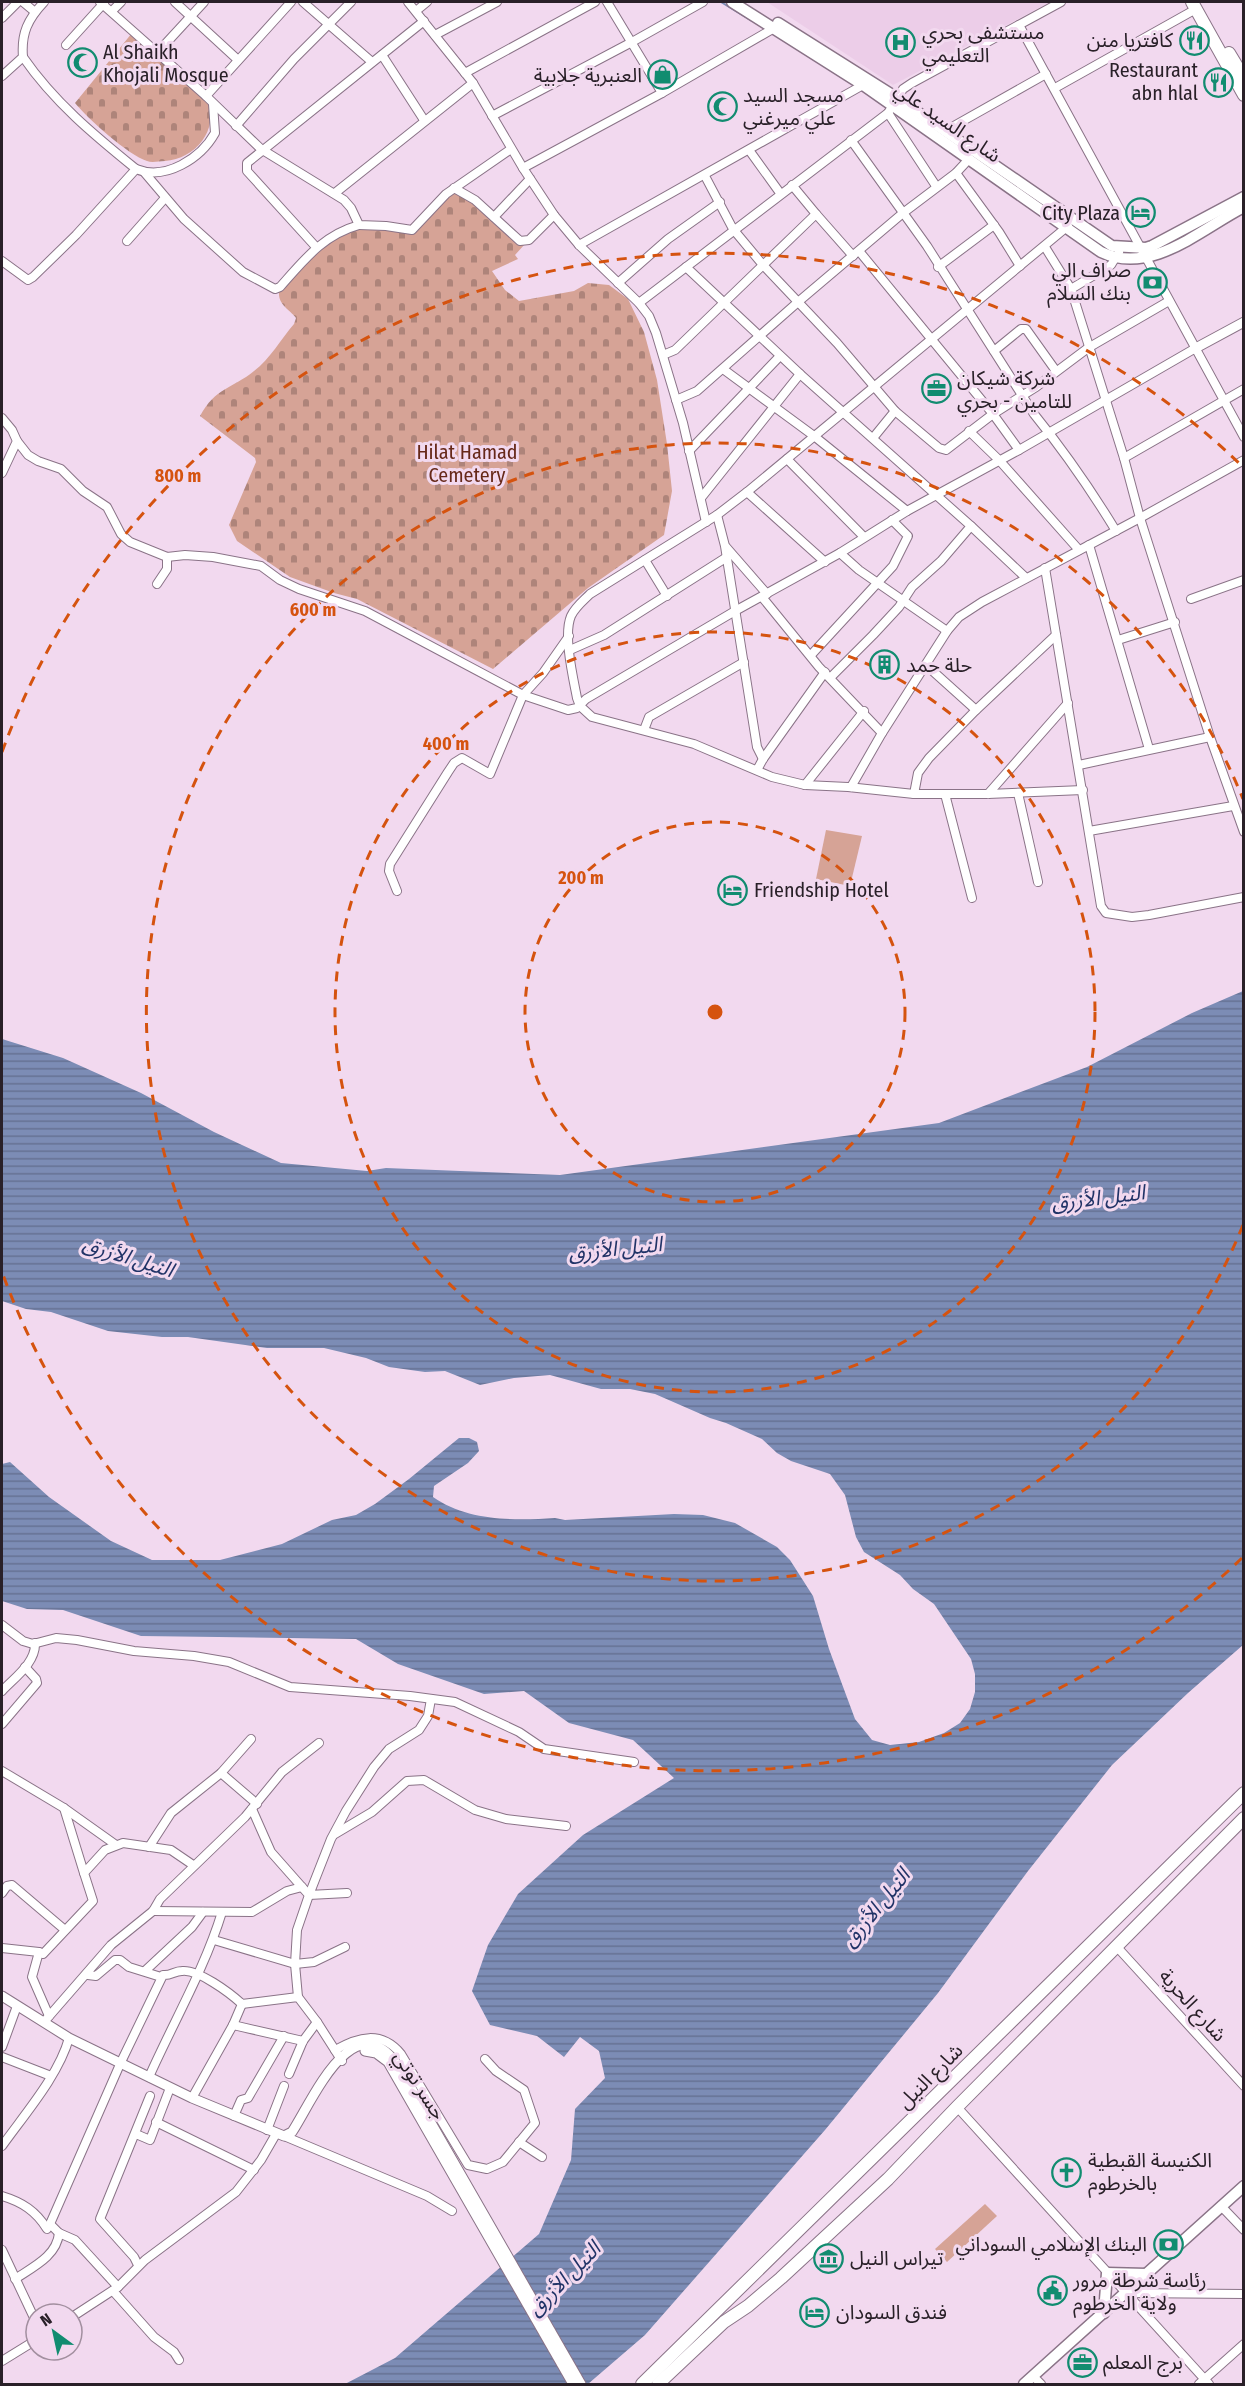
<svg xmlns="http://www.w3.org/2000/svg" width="1245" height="2386" font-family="'Fira Sans Condensed','Noto Sans Arabic',sans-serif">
<defs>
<pattern id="cemetery-stones" width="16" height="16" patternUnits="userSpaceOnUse" patternTransform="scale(1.5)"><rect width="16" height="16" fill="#d6a396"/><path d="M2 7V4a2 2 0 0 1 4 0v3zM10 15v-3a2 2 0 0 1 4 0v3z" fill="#ae847a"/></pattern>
<pattern id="water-rules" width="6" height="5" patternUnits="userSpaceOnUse" patternTransform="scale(1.5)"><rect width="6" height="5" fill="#7c8cb5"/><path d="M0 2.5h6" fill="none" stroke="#667293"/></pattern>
</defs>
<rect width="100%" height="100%" fill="#f2d9ef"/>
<path fill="#eccde8" d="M767,2H1050L893,85Z"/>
<g fill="url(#cemetery-stones)">
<path d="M132,33L207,100C220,130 195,159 165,161C159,161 152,163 147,161C128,155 88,119 75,103Z"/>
<path d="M463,189L489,209L525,244L515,255L518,259L492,271L505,290L519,301L574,291L588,283L609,285L628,299L644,332L657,380L667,444L672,491L664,535L588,588L493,669L357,599L334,593L290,577L237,541L229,525L256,462L255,458L200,416C216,387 232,389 254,371C270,359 281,339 294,324L296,318C289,309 278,305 279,292C280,278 330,231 344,226C360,221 396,231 414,233L452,191Z"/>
</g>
<g fill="#d6a396">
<path d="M826,830L862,836L850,886L816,879Z"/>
<path d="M985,2204L997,2216L947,2262L935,2249Z"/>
</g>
<path fill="url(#water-rules)" d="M1243,991V1645L1188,1693L1112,1765L1028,1871L938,1993L825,2130L645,2335L588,2384H345L395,2358L539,2234L571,2160L575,2109L605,2078L599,2051L580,2037L564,2057L537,2036L490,2025L472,1991L488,1945L518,1894L583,1835L674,1778L633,1740L569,1723L524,1691L484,1694L398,1664L356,1639L141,1636L63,1610L27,1609L2,1601V1464L10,1462L49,1497L111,1541L152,1560H220L282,1544L332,1520L356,1515L375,1504L409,1479L459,1438H469L477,1442L479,1451L468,1463L434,1486L433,1497C467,1521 514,1521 555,1518L565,1520L674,1514L703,1515L735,1523L777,1547L790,1560L813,1596L829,1649L855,1719L872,1740L890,1745L919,1742L944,1733L960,1723L970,1709L975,1692V1674L971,1659L934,1604L913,1589L900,1575L864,1552L856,1537L845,1495L830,1474L791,1461L777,1453L762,1439L726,1423L710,1418L655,1394L630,1389H601L550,1375L514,1378L480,1385L445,1371L425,1372L389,1367L366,1358L324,1348H267L188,1337H162L108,1331L51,1312L26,1309L2,1301V1039L63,1058L141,1093L214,1132L281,1163L367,1171L386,1168L560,1175L939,1123L1087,1067L1192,1013Z"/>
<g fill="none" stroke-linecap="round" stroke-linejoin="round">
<path stroke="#7c8cb5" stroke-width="2" d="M721,2L752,21"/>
<defs>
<g id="minor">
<path d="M23,2L35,12"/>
<path d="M100,2L206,96L261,149L344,200L351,208L359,225L386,226L412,230L446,194L511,149"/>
<path d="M175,2L238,60"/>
<path d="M303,2L372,62"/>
<path d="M408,2L473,83L523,168L554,215L579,245L639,303L649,316L656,333L683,423L706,522"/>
<path d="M607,2L662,93"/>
<path d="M112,11L121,2"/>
<path d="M416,11L427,2"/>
<path d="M2,18L18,2"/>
<path d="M1019,25L1244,437"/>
<path d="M435,35L497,2"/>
<path d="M66,45L104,3"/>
<path d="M157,53L204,2"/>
<path d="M382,55L424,120"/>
<path d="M23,57C54,102 94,135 136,169C166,181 201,158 215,133L213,104"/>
<path d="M465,73L595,2"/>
<path d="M2,76L23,57C21,33 28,19 44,2"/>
<path d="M1055,88L1196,9"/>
<path d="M206,96L291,2"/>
<path d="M888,113L936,186"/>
<path d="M492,116L632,42L703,2"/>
<path d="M236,126L294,59L351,2"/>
<path d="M945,131L1046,74"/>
<path d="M851,140L927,246L1034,414C1064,451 1091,490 1116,531"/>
<path d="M749,150L780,193"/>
<path d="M523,168L662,93L776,27"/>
<path d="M144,172L184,219L243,272L275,289L280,287C304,260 323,235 359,225"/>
<path d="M956,173L999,232L1020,266"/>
<path d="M705,176L733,229L763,265L837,343L895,411L939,448L946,450L993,414L1036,387L1088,348L1169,301"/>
<path d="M454,188L475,200L520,241L529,240L554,215"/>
<path d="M335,193L473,83"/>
<path d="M816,214L853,256"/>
<path d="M494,217L530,179"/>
<path d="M1068,226L747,492L717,515L590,594C583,601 575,607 571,616C563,635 573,677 577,698L580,706L592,717L694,744L772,777L805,785L848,787L914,794H988L1083,790"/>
<path d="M127,241L165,198"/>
<path d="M579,245L863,85"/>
<path d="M316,247L247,171V163L424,21"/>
<path d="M1045,247L1071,289L1124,458L1140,518L1210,737L1244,832"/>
<path d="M859,251L993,414L1019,450"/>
<path d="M2,261L28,280L33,277L76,235L136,169"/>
<path d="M686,267L800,374L971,526L1026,578"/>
<path d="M938,267L994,225"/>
<path d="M618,283L668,239L720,202"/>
<path d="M1071,289L1111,265L1119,252"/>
<path d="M639,303L888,113L903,89L912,83L1061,2"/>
<path d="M994,351L1021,329H1026L1056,371"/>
<path d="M663,355L675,350L816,214L792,185"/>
<path d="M723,369L814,436L907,511"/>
<path d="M676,400L697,391L798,302L903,213L956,173L969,159"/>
<path d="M2,418L12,430L17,441L2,473"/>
<path d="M969,431L999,460L1079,550"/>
<path d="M873,438L895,411"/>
<path d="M17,441L28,455L38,461L61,469L83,491L107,507L121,534L130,542L167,557L185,555L213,557L261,566L280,580L299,589L365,611L523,695L568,710L577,708L586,699L735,611L840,553L907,511L1019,450L1194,349"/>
<path d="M689,451L780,356"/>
<path d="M1124,458L1244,389"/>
<path d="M787,459L864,537"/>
<path d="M747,492L825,562"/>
<path d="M701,498L800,374"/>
<path d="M717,515L725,546L757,747L763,759"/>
<path d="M1089,545L1149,749"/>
<path d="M726,547L767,594"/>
<path d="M840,553L859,570L947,631"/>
<path d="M645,560L667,596"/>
<path d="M1045,568L1101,906L1106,913L1132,917L1149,915L1244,897"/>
<path d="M157,584L167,569V557"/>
<path d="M762,597L819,667L882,733"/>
<path d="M1191,599L1244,580"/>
<path d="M1118,640L1175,622"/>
<path d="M570,650L604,635L727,557"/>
<path d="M811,655L893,566L908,536L892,520"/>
<path d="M926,665L976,710"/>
<path d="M831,677L873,635L899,607L912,587L941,561L971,526"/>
<path d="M644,730L649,717L744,662"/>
<path d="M1079,765L1210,737"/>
<path d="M757,770L763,759L825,672"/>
<path d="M805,785L864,711"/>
<path d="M851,787L882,733L947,631L959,617L982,602L1140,518L1244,460"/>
<path d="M1018,793L1038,882"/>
<path d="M914,794L918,773L929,758L976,710L1056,635"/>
<path d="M945,794L972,898"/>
<path d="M988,794L1068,703"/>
<path d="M1089,831L1233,806"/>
<path d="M397,891L389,871L390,864L448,772L454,763L462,758L490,774L523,695L543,673L569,636"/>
<path d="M2,1625L23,1641L33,1644L56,1638L77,1640L134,1651L194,1656L229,1662L290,1687L410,1696L455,1702L519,1732L544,1749L634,1762"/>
<path d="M2,1691C14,1678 36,1663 35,1643"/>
<path d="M2,1724L37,1683L36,1679L25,1667"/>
<path d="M2,1771L64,1808L116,1845"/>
<path d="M221,1773L257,1804"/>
<path d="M64,1808L84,1873"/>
<path d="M252,1809L271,1852L309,1895L297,1930L295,1964L298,1997"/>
<path d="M335,1834L372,1812L407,1781L424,1780L475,1810L506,1819L566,1826"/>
<path d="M149,1847L171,1813L221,1773L251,1739"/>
<path d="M2,1893L7,1886L12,1885L65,1930"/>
<path d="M347,1893L309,1895L331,1839L346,1811L374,1767L389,1749L419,1730L428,1716L431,1699"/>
<path d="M153,1911L252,1912L287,1891L302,1887"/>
<path d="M214,1940L295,1964L314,1962L345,1947"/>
<path d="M1117,1947L1244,2086"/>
<path d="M2,1948L39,1952"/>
<path d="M146,1970L192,1927L203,1912"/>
<path d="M88,1975L96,1976L115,1960H120L129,1967L161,1977"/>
<path d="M49,2016L32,1977L39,1952L43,1954L93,1901L84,1873L105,1850L123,1843L171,1850L193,1865"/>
<path d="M44,2022L111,1945L153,1911L160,1899L245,1817L282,1772L319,1743"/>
<path d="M233,2025L303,2041"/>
<path d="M2,2047L17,2006"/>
<path d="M335,2050C358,2037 381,2030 401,2054L468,2165L487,2169L503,2162L535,2123L524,2090L496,2071L485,2059"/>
<path d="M2,2057L51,2076"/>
<path d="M289,2074L303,2041L317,2022"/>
<path d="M149,2077C173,2023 205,1968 222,1912"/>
<path d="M192,2098L233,2025L242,2004"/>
<path d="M957,2107L1209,2384"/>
<path d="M234,2116L241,2100L248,2098L284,2036"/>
<path d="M156,2122L254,2170"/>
<path d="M267,2130L284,2086"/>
<path d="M136,2134L150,2140L170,2088"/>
<path d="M284,2136L427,2196L452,2211"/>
<path d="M519,2142L542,2157"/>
<path d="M2,2146C24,2115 59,2075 69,2038"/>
<path d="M2,2196C22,2202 36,2211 47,2229L50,2224L59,2233L75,2240L118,2287"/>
<path d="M1221,2206L1244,2230"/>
<path d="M50,2224L121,2062L163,1975C171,1976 174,1971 182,1971C198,1969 230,1993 242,2004L298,1997L317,2022L342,2061"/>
<path d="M2,2250L36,2322"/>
<path d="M138,2265L134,2257L100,2219L150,2096"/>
<path d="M15,2279C33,2267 57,2256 59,2233"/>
<path d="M113,2291L154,2337L174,2352L179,2360"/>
<path d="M1125,2293L1244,2294"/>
<path d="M72,2317L118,2287L145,2260L236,2192L261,2160L276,2134"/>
<path d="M2,2361L36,2340"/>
<path d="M1033,2376L1041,2384"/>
<path d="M1199,2384L1244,2344"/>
</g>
<g id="tertiary">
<path d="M1194,349L1244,322"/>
<path d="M2,1996L69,2038L192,2098L284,2136L292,2132C313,2100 354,2000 399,2067L581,2384"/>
<path d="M365,2051L376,2053L388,2062L573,2384"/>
</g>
<g id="secondary">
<path d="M732,2L863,85L1101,252C1151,276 1201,229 1244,207"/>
<path d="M778,23L897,98L1112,246L1146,248L1152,246L1244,197"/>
<path d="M1104,2313L1107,2273L1147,2274"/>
<path d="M1024,2384L1244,2186"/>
</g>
<g id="primary">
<path d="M642,2384L1244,1793"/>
<path d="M658,2384L724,2322L748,2306L781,2278L888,2179L957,2107L1244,1818"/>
</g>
<g id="trunk">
<path d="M1192,2L1244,95"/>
<path d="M1229,53L1244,78"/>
</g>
</defs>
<use href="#minor" stroke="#8a7387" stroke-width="10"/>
<use href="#tertiary" stroke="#8a7387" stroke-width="11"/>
<use href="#secondary" stroke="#8a7387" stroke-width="13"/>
<use href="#primary" stroke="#8a7387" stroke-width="14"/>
<use href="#trunk" stroke="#8a7387" stroke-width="14"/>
<use href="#minor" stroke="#fff" stroke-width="8"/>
<use href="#tertiary" stroke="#fff" stroke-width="9"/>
<use href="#secondary" stroke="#fff" stroke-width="10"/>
<use href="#primary" stroke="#fff" stroke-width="12"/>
<use href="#trunk" stroke="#fff" stroke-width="12"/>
</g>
<g fill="none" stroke="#d5530f" stroke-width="3" stroke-dasharray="10 8">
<circle cx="715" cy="1012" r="190"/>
<circle cx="715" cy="1012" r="380"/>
<path d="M1243 1225A569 569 0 1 1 1243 799"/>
<path d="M1242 1558A759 759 0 0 1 2 1272M2 752A759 759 0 0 1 1242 466"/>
</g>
<defs>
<symbol id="restaurant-ring" viewBox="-11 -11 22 22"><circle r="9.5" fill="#f2d9ef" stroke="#118c70" stroke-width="1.5"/><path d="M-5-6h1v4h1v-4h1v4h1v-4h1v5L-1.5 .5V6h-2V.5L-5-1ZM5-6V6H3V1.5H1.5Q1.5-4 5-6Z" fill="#118c70"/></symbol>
<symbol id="hospital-ring" viewBox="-11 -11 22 22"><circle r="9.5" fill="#f2d9ef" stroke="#118c70" stroke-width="1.5"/><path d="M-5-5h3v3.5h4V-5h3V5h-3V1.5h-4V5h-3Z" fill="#118c70"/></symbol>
<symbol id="mosque-ring" viewBox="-11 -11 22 22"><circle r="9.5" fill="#f2d9ef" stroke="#118c70" stroke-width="1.5"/><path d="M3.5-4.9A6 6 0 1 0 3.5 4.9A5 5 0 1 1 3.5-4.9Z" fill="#118c70"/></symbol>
<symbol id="shop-ring" viewBox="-11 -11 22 22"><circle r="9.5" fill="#f2d9ef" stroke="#118c70" stroke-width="1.5"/><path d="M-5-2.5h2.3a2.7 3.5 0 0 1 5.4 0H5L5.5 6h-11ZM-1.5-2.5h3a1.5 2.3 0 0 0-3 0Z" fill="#118c70"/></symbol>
<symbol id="hotel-ring" viewBox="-11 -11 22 22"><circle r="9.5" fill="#f2d9ef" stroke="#118c70" stroke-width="1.5"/><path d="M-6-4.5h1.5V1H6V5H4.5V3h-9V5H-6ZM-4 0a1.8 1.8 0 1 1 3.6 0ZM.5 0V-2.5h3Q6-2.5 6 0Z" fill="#118c70"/></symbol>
<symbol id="bank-ring" viewBox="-11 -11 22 22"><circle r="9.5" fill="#f2d9ef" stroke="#118c70" stroke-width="1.5"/><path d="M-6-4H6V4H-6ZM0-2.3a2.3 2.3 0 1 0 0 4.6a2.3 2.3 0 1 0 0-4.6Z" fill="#118c70"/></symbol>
<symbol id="office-ring" viewBox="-11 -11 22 22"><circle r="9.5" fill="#f2d9ef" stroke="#118c70" stroke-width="1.5"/><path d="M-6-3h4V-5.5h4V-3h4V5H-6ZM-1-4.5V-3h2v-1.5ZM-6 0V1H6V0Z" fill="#118c70"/></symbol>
<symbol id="building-ring" viewBox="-11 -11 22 22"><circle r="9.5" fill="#f2d9ef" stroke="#118c70" stroke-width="1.5"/><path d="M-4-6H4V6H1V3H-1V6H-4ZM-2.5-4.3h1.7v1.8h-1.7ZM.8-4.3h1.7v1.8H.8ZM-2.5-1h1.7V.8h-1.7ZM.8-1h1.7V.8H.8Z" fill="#118c70"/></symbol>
<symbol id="church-ring" viewBox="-11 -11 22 22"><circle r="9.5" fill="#f2d9ef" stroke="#118c70" stroke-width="1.5"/><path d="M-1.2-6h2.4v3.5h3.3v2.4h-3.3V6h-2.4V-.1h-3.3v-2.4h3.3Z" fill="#118c70"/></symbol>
<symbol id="museum-ring" viewBox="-11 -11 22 22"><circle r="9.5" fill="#f2d9ef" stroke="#118c70" stroke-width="1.5"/><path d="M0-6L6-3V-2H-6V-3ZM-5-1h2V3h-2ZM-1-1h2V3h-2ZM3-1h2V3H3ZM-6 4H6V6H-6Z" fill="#118c70"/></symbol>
<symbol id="civic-ring" viewBox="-11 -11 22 22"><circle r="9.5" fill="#f2d9ef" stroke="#118c70" stroke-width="1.5"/><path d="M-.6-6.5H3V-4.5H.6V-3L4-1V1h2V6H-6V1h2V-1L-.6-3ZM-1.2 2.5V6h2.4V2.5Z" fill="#118c70"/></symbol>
</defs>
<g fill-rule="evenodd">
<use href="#restaurant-ring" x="1178" y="24" width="33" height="33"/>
<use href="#hospital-ring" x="884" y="26" width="33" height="33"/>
<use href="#mosque-ring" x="66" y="46" width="33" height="33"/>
<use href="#shop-ring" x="646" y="58" width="33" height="33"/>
<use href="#restaurant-ring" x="1202" y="66" width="33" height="33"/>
<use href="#mosque-ring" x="706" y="90" width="33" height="33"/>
<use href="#hotel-ring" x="1124" y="196" width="33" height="33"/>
<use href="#bank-ring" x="1136" y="266" width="33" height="33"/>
<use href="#office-ring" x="920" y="372" width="33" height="33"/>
<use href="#building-ring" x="868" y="648" width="33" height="33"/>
<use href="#hotel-ring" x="716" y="874" width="33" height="33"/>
<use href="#church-ring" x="1050" y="2156" width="33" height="33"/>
<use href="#bank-ring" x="1152" y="2228" width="33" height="33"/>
<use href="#museum-ring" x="812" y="2242" width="33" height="33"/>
<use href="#civic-ring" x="1036" y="2274" width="33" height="33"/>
<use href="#hotel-ring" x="798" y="2296" width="33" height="33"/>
<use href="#office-ring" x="1066" y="2346" width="33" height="33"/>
</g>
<g text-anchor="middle" stroke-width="6" stroke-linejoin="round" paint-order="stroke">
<g font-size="20" fill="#292028" stroke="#f2d9ef" text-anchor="start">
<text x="922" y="39">مستشفى بحري<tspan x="922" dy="23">التعليمي</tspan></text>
<text x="1173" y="47" text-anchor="end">كافتريا منن</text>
<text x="103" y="59">Al Shaikh<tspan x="103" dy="23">Khojali Mosque</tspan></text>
<text x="1198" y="77" text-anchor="end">Restaurant<tspan x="1198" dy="23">abn hlal</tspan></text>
<text x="642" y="82" text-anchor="end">العنبرية جلابية</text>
<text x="743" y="102">مسجد السيد<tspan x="743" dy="23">علي ميرغني</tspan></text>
<text x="1120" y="220" text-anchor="end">City Plaza</text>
<text x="1131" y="277" text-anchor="end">صراف الي<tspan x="1131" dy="23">بنك السلام</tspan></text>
<text x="957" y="385">شركة شيكان<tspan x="957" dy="23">للتامين - بحري</tspan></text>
<text x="906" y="672">حلة حمد</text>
<text x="754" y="897">Friendship Hotel</text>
<text x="1088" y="2167">الكنيسة القبطية<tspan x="1088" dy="23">بالخرطوم</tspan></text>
<text x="1147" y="2251" text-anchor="end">البنك الإسلامي السوداني</text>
<text x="850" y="2265">تيراس النيل</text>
<text x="1073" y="2287">رئاسة شرطة مرور<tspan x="1073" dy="23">ولاية الخرطوم</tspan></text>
<text x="836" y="2319">فندق السودان</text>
<text x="1103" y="2369">برج المعلم</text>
</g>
<g font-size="20" fill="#292028" stroke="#f2d9ef">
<text transform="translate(948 122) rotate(35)" y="7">شارع السيد علي</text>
<text transform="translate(1193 2005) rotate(48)" y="7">شارع الحرية</text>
<text transform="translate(930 2076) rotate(-45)" y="7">شارع النيل</text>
<text transform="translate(420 2085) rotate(57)" y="7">جسر توتي</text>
</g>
<g font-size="20" fill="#662819" stroke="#f2d9ef">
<text x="467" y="459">Hilat Hamad<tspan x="467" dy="23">Cemetery</tspan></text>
</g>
<g font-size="21" font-style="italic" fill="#213367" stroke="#f2d9ef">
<text transform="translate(1098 1198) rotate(-7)" y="7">النيل الأزرق</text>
<text transform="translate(615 1249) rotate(-6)" y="7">النيل الأزرق</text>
<text transform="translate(128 1257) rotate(17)" y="7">النيل الأزرق</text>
<text transform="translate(876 1908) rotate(-51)" y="7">النيل الأزرق</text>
<text transform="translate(564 2279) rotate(-46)" y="7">النيل الأزرق</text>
</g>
</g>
<circle cx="715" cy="1012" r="9" fill="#d5530f" stroke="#f2d9ef" stroke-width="3"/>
<g font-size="18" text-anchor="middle" font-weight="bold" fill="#d5530f" stroke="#f2d9ef" stroke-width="6" stroke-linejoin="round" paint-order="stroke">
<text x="178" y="482">800 m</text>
<text x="313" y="616">600 m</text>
<text x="446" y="750">400 m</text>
<text x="581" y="884">200 m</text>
</g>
<rect width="1245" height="2386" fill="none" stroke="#292028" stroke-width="6"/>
<g transform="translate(54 2332) rotate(327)"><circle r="28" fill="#f2d9ef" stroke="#a28f9f" stroke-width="1.5"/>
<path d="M0-4.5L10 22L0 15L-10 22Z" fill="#118c70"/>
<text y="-9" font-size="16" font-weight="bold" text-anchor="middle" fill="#292028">N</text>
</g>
</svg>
